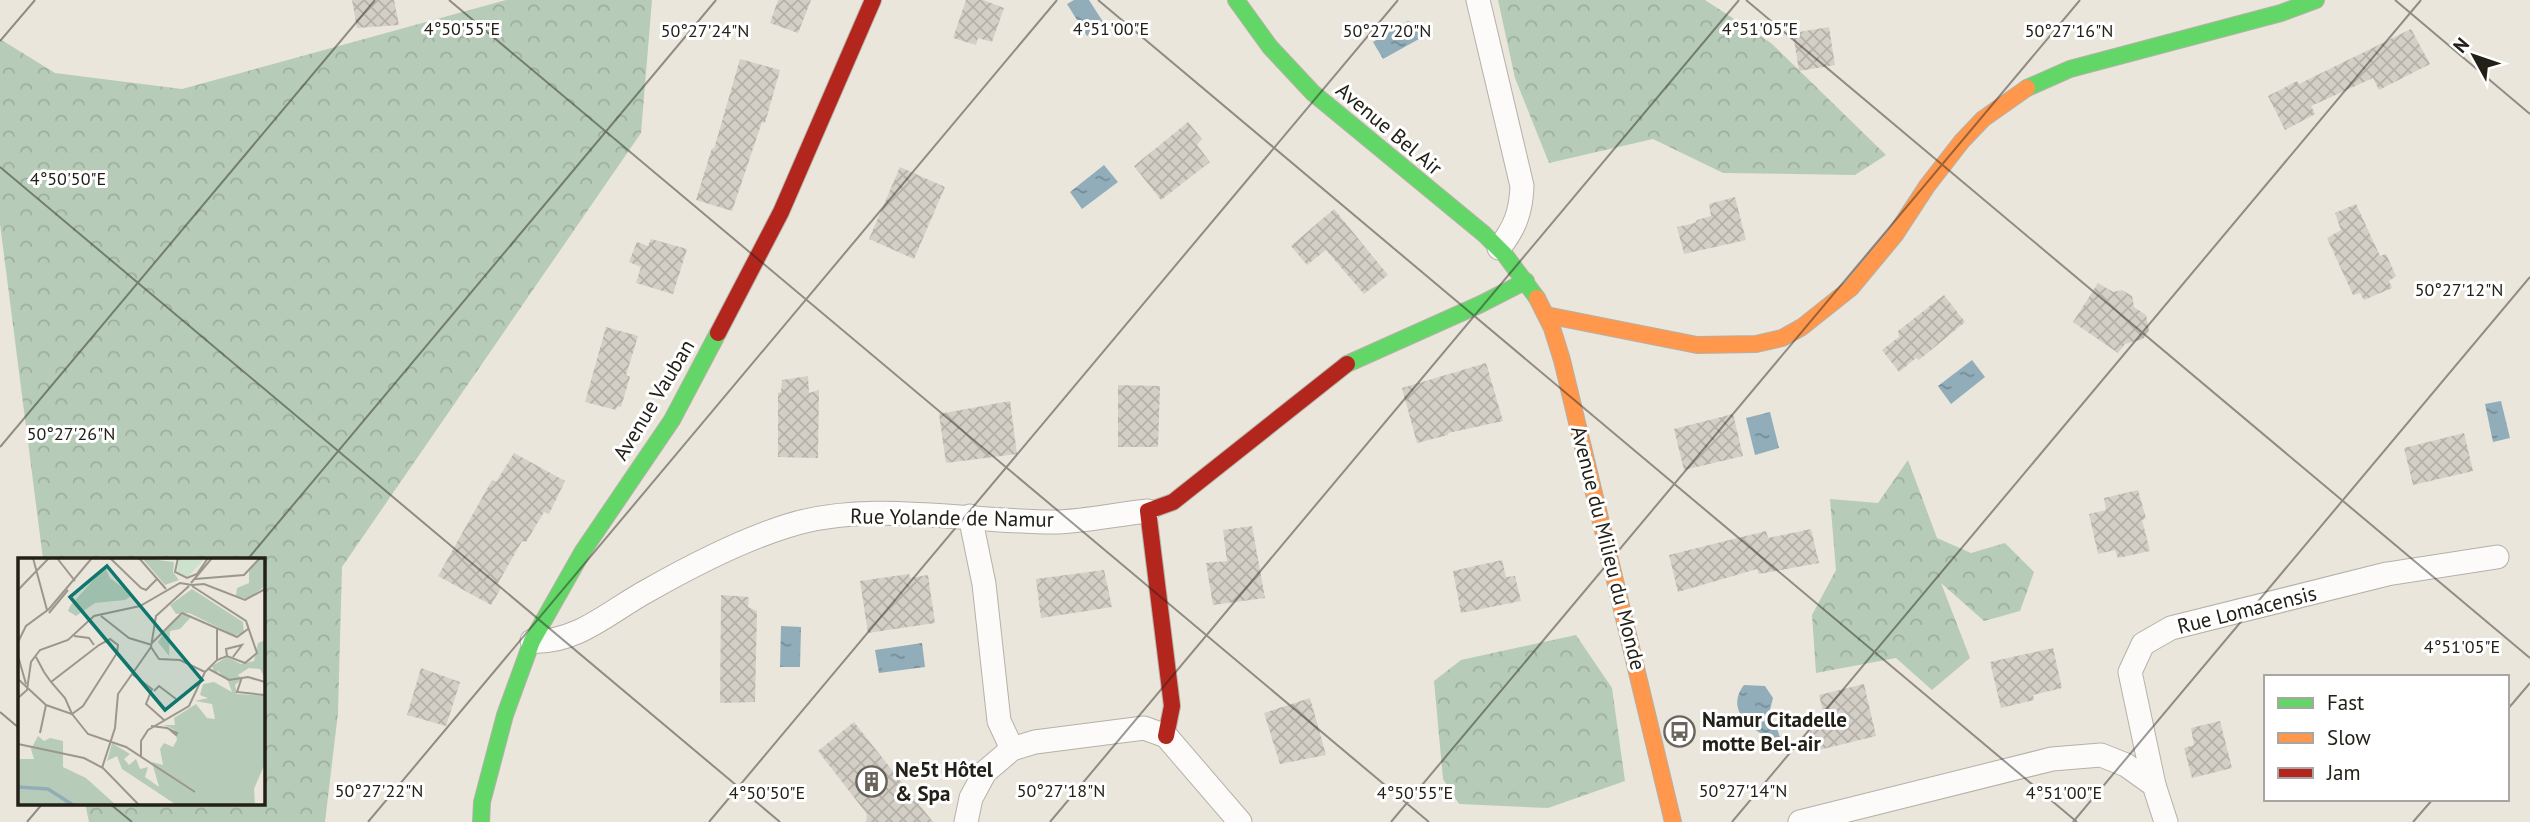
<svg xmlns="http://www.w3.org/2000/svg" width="2530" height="822" font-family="'PT Sans',sans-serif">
<defs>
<pattern id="forest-crowns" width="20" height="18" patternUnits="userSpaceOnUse" patternTransform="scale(1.75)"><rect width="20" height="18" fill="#b7ccb8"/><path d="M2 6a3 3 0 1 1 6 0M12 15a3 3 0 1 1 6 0" fill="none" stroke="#9daf9d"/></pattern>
<pattern id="water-ripples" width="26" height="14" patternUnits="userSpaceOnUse" patternTransform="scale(1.75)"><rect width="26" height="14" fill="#90adb9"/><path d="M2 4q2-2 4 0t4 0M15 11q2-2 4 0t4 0" fill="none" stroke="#758c95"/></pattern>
<pattern id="building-cross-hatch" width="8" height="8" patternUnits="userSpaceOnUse" patternTransform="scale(1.75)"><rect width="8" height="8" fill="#d3cfc6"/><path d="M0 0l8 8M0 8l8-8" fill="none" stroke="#b5b1a9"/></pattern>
</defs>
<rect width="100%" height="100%" fill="#ebe6db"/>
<g fill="url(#forest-crowns)">
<path d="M506,0H652L641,133L342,567L338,713L325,822H89L85,803H262V560L43,559L0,224V39L55,73L182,89Z"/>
<path d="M1498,0H1705L1771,43L1886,155L1855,175L1723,173L1653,139L1549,163L1515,78Z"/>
<path d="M1908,460L1937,538L1971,553L2005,543L2034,572L2020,611L1984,621L1941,583L1970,658L1932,690L1896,658L1816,673L1812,615L1836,570L1830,499L1878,503Z"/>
<path d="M1576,635L1612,688L1625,781L1548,808L1459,804L1443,779L1434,681L1461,660Z"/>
</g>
<g fill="url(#water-ripples)">
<path d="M1074,0H1089L1105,25L1087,36L1067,4Z"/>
<path d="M1408,21L1420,27L1419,39L1383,59L1373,42Z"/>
<path d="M1104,165L1118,182L1082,209L1070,192Z"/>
<path d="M1972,360L1985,377L1951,404L1938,386Z"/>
<path d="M2501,401L2510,438L2493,442L2485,404Z"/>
<path d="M1770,412L1779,448L1755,455L1746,418Z"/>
<path d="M781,626L801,627L800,667H780Z"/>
<path d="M922,643L925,667L879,673L875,650Z"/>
<path d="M1744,685L1765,686L1773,698L1770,710L1781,740L1778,745L1769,747L1765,744L1762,734C1743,723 1728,706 1744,685Z"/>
</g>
<g fill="url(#building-cross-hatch)">
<path d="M352,0H394L399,25L357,28Z"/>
<path d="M778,0H811L798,33L770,23Z"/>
<path d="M966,0H983L1004,8L992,42L978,38L976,45L953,38Z"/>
<path d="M1829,27L1835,65L1799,71L1793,33Z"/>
<path d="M2411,29L2430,64L2379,90L2373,78L2311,106L2315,114L2285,130L2268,96L2297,81L2299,84Z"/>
<path d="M740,59L780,70L765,123L762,122L732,211L696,200L712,148L714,149Z"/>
<path d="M1188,122L1202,139L1197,145L1210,162L1161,200L1134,166Z"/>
<path d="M900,167L945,187L914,259L869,239Z"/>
<path d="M1735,197L1746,240L1684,254L1677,227L1695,223L1697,220L1711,216L1709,204Z"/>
<path d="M2356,204L2380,256L2386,254L2396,276L2389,281L2392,288L2364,300L2360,293L2353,295L2327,238L2341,230L2335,213Z"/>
<path d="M1334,209L1388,275L1364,294L1326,250L1307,265L1291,246Z"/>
<path d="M651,239L687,249L673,294L636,283L641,267L629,262L637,242L648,246Z"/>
<path d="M2098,283L2113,292L2122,290L2132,296L2134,307L2146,315L2149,331L2143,339L2125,344L2118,353L2073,322Z"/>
<path d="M1944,295L1965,322L1919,360L1916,358L1899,372L1882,350L1899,337L1898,331Z"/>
<path d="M606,327L638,336L626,375L630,377L621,407L617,406L616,410L585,402Z"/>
<path d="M1486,363L1503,421L1448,433V435L1417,443L1402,388Z"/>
<path d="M808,376L809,393L819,390L818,458L778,457V393L781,392L782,380Z"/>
<path d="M1118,385L1160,386L1158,447H1118Z"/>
<path d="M1010,401L1017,454L946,463L939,414Z"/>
<path d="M1733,414L1743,456L1684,470L1674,429Z"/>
<path d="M2464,433L2473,471L2413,485L2404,448Z"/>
<path d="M514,453L565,481L549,514L544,512L526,542L522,541L497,585L501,588L491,605L438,576L492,480L496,482Z"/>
<path d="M2138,490L2146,518L2142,520L2150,551L2118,558L2115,550L2098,554L2089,514L2106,510L2104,498Z"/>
<path d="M1252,526L1265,598L1213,605L1206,563L1227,561L1223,530Z"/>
<path d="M1811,529L1819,563L1759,574L1757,569L1678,592L1669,555L1766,531L1768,538Z"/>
<path d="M1502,560L1506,577L1515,576L1521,601L1461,613L1453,571Z"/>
<path d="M1104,570L1112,607L1041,618L1036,579Z"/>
<path d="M909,574L910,578L928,575L935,623L868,633L860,581Z"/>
<path d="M721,595L749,597L748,607L757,611L755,702L720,703Z"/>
<path d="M2053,648L2062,688L2033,695L2034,700L2001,708L1990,662Z"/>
<path d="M421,668L460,682L446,726L407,715Z"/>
<path d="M1864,684L1876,736L1815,751L1808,724L1825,719L1819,695Z"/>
<path d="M1310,698L1326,755L1280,764L1264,713Z"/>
<path d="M2220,721L2232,768L2192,778L2184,748L2194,745L2191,728Z"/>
<path d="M854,722L933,822H866L867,814L818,751Z"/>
</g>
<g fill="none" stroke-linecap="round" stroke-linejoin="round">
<defs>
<g id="street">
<path d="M1478,0L1522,186C1521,212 1515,228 1499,248"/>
<path d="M970,516L984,584L999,721L1012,749"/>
<path d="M532,641C576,644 610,611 647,591C691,566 739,541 787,526C869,499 972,523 1058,522C1087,521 1118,514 1148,511"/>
<path d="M2154,785L2130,672L2143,644L2171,628L2387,574L2497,557"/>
<path d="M966,822L971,798L985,772L1012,749L1035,742L1144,728L1166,736L1240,822"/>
<path d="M1800,822L2052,759L2101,755L2126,765L2154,785L2166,822"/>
</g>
<g id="fast">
<path d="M1236,0L1270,47L1313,93L1484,234L1505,255L1537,298"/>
<path d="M2027,88L2070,69L2281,13L2316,0"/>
<path d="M1347,364L1481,304L1526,281"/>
<path d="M481,822L482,802L505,715L532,641L583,551L672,420L718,333"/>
</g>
<g id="slow">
<path d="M1537,298L1552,328L1562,360L1673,822"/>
<path d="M1546,315L1697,345L1756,344L1782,338L1802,327L1851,288L1895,235L1927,186L1962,141L1983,119L2027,88"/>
</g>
<g id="jam">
<path d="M718,333L781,212L873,0"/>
<path d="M1166,736L1172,706L1148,511L1173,502L1347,364"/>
</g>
</defs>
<use href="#street" stroke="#b5b1a8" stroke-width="25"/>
<use href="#fast" stroke="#b5b1a8" stroke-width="18"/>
<use href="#slow" stroke="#b5b1a8" stroke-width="18"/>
<use href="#jam" stroke="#b5b1a8" stroke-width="18"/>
<use href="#street" stroke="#fcfbfa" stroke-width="23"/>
<use href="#fast" stroke="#63d668" stroke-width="16"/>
<use href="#slow" stroke="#ff974d" stroke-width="16"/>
<use href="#jam" stroke="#b3261e" stroke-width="16"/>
</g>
<path fill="none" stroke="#232018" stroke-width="2" stroke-opacity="0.45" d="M449,0L1429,822M1098,0L2077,822M1746,0L2530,658M2395,0L2530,114M0,41L35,0M0,167L780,822M0,447L375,0M247,560L716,0M2507,710L2530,683M0,712L19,728M109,803L132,822M27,822L43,803M368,822L1057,0M709,822L1398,0M1050,822L1739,0M1391,822L2080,0M1732,822L2421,0M2073,822L2530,277M2413,822L2433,799"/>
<defs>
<symbol id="bus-ring" viewBox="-11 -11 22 22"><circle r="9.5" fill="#fff" stroke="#69655c" stroke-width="1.5"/><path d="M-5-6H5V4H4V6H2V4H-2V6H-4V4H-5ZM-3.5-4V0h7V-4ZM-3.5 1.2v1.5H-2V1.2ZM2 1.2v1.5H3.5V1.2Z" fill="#69655c"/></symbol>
<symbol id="building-ring" viewBox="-11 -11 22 22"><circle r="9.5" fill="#fff" stroke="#69655c" stroke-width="1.5"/><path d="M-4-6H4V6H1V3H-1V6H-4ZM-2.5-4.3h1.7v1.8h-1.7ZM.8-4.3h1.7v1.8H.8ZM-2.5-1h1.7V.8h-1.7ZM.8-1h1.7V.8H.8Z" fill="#69655c"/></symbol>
</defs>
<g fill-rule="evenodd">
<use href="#bus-ring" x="1662" y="714" width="35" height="35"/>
<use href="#building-ring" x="854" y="764" width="35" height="35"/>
</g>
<g text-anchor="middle" stroke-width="6" stroke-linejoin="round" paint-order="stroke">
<g font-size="21" fill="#232018" stroke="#fff">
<text transform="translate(1389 129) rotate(40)" y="7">Avenue Bel Air</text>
<text transform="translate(654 400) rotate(-59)" y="7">Avenue Vauban</text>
<text transform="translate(952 518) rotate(1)" y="7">Rue Yolande de Namur</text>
<text transform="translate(1608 548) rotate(76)" y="7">Avenue du Milieu du Monde</text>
<text transform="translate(2247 610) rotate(-14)" y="7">Rue Lomacensis</text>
</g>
<g font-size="21" font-weight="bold" fill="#232018" stroke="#fff" text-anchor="start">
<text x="1702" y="727">Namur Citadelle<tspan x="1702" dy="24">motte Bel-air</tspan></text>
<text x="895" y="777">Ne5t Hôtel<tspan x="895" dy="24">&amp; Spa</tspan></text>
</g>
</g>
<g transform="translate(18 558)">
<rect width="247" height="247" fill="#ebe6db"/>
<path d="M124,0L156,4L155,14L161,22L147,27ZM241,0H247V28L230,41L218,38L219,30L231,25V13ZM87,9L92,20L115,37L107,42L77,45L58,58L50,53L52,48ZM174,31L225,64L226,76L216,77L171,55L158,56L152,47ZM166,56L174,58L162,71L152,73L151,98L140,84L155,62ZM247,82V120L242,111L231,110L220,117L224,121L217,127L219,136L247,138V205L236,231L237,247L157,246L104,211L99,198L89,203L94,185L112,196L106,201L111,207L118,201L122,211L130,209L127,219L141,229L134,204L145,207L142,191L146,185L155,189L159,182L157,172L146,167H157L156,160L178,146L189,160L197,161L194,146L177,143L190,140L182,137L185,126L196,124L214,134L210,123L200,113L197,116L194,108L209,99L223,106L236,103L240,85ZM20,178L26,183L32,180L45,183V209L68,220L98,247H0V201H16L13,191Z" fill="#b7ccb8"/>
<path d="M161,0H187L170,19L159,16Z" fill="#cde2cd"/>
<path fill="none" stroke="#90adb9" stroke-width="3.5" d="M0,229L30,231L55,247"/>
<path fill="none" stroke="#9b978d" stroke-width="2" d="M15,0L29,52M39,0L57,23M92,0L123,30L128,32L139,21M121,0L148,31M160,0L157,14L169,20L179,16L190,0M177,21L226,17L242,0M173,25L194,0M174,27L186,26L227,42L247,31M0,32L31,0M31,55L50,32M83,58L111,80L134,87M56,78L71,80L76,87M0,84L8,68L31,51L74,0M134,85L164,55L219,79L230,71M133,89L141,101L162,102L187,114M0,98L8,126M209,98L208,91L224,87L215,99M18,99L26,114L33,124L47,140L54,156L65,148L99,95L100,87L92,81L81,87L33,124M199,102V70M191,111L211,122L230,119L247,124M114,116L134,131L128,146L146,162M224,119L219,134L246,137M0,121L28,147L54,156L70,176L108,189L177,234M136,133L141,128L158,141M0,140L9,132L13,104L22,92L50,82L76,58L122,48L162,25L174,27M133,168L149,170L159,175L158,177L152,172M22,175L28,147M0,186L66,200L85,210L121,247M123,198V183L130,172L171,148L187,114L199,102L209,98L227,105L239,95L228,63L174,28M84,210L97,170L100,136L133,89L138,58L171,28"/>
<path fill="#0f766e" fill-opacity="0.15" stroke="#0f766e" stroke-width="3.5" d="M89,8L184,122L147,152L52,39Z"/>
<rect width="247" height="247" fill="none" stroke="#232018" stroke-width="3.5"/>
</g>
<g font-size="18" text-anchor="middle" fill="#232018" stroke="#fff" stroke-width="6" stroke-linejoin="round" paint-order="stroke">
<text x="462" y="35">4°50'55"E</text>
<text x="1111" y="35">4°51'00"E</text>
<text x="1760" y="35">4°51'05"E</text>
<text x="705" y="37">50°27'24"N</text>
<text x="1387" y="37">50°27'20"N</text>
<text x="2069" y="37">50°27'16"N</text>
<text x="68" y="185">4°50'50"E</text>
<text x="2459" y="296">50°27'12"N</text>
<text x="71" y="440">50°27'26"N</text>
<text x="2462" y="653">4°51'05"E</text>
<text x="379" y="797">50°27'22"N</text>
<text x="1061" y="797">50°27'18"N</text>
<text x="1743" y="797">50°27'14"N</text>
<text x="767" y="799">4°50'50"E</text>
<text x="1415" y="799">4°50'55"E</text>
<text x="2064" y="799">4°51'00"E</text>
</g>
<rect x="2264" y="675" width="245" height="126" fill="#ffffff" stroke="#a7a6a3" stroke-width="2"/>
<rect x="2278" y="698" width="35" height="10" fill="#63d668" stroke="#a7a6a3" stroke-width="2"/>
<text x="2327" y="710" font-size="21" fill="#232018">Fast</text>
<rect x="2278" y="733" width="35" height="10" fill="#ff974d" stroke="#a7a6a3" stroke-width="2"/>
<text x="2327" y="745" font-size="21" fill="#232018">Slow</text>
<rect x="2278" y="768" width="35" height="10" fill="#b3261e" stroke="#a7a6a3" stroke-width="2"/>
<text x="2327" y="780" font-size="21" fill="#232018">Jam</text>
<g transform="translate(2474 56) rotate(310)" stroke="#ffffff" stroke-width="5" paint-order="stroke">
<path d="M0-5L12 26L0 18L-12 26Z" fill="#232018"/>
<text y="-10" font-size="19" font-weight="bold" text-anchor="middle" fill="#232018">N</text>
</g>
</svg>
